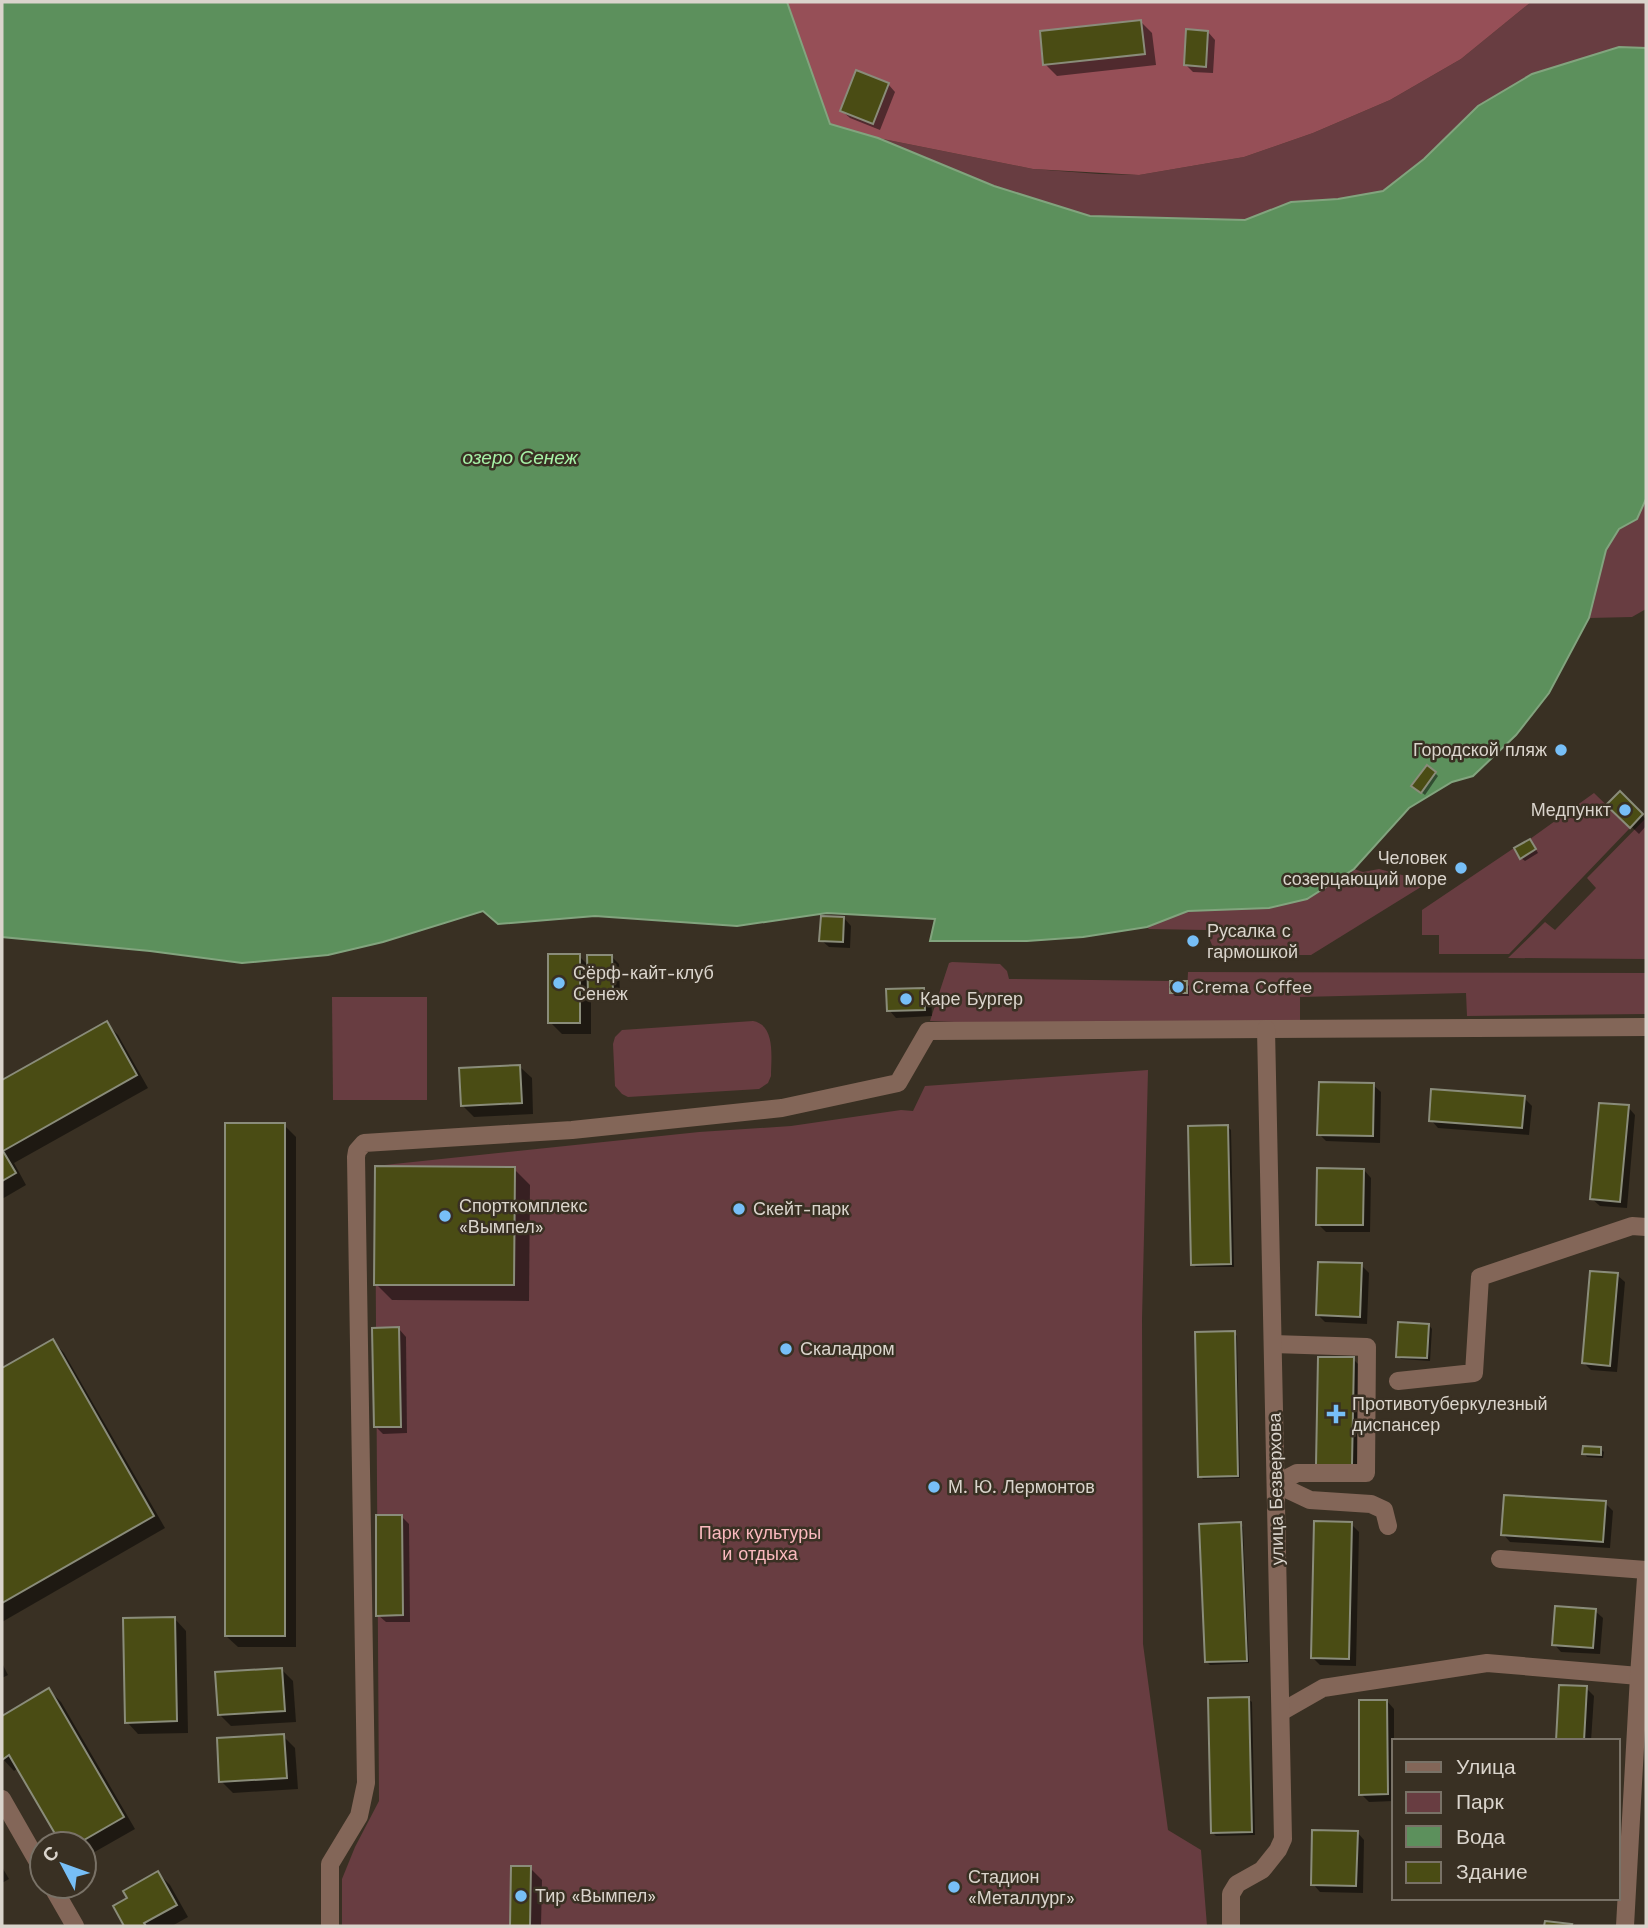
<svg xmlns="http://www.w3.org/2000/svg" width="1648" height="1928" font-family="'Work Sans',sans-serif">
<rect width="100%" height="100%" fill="#393023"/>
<g fill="#683d41">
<path d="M1531,2H1646V48L1619,47L1532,74L1383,191L1338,199L1291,202L1245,220L1090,216L994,186L878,138L1033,169L1099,174L1139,175L1244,157L1313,133L1390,100L1461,59Z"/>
<path d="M1646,499V609L1632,617L1589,618L1606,550L1619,529L1637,519Z"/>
<path d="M1594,793L1630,828L1509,954H1439V935H1422V910L1514,848L1520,858L1536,850L1530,839Z"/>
<path d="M1646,818V959L1508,958L1545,922L1555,930L1596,888L1587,878Z"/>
<path d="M1354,869L1363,872L1379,869L1429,882L1311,955H1216L1206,930L1149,929L1147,927L1188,911L1269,908L1307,899Z"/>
<path d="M952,962L1000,964L1007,971L1009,979L1170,981L1171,993H1187L1188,972L1646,973V1014L1467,1016L1466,993L1300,997V1021L1003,1024L930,1021L949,963Z"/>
<path d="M332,997H427V1100H333Z"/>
<path d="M753,1021C776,1025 771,1058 771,1076L768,1083L759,1089L628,1097L622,1094L615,1086L613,1044L615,1037L622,1030Z"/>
<path d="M1148,1070L1142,1319L1143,1644L1168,1830L1201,1850L1207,1926H342V1879L355,1847L379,1801L375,1166L699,1132L791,1126L901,1110L913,1111L925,1086Z"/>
</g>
<path fill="#964f57" d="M787,2H1531L1461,59L1390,100L1313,133L1244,157L1139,175L1033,169L878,138L830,124Z"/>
<path fill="#5c905c" stroke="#82a47e" stroke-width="2" d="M2,2H787L830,124L878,138L994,186L1090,216L1245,220L1291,202L1338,199L1383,191L1424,159L1478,106L1532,74L1619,47L1646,48V499L1637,519L1619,529L1606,550L1589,618L1549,693L1516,735L1473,776L1452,782L1409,808L1354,869L1307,899L1269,908L1188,911L1147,927L1083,937L1027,941H930L935,919L827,913L737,926L595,916L498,924L483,911L383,942L328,955L242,963L150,951L2,937Z"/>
<g fill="#0007">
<path d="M1140,21L1152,33L1156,65L1057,76L1045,64Z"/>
<path d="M1208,32L1215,40L1213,73L1193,72L1186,65Z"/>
<path d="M888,84L895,92L880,130L850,118L842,111Z"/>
<path d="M1435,773L1438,776L1425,795L1417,789Z"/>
<path d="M1620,794L1646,819V826L1639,834L1609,805Z"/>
<path d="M1533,844L1538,853L1525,861L1521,858Z"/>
<path d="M844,918L851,926L850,948L829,947L821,940Z"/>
<path d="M579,956L589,966L612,957L619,964L620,999L597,1000L591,993V1034H562L550,1022Z"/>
<path d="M1186,983L1189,986V996H1175L1172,993Z"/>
<path d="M924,990L931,997L932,1016L896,1018L889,1010Z"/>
<path d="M106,1023L118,1035L148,1088L14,1163L26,1185L2,1199V1082Z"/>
<path d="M520,1067L532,1078L533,1114L474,1117L462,1105Z"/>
<path d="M1373,1085L1381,1092L1380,1143L1326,1141L1319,1134Z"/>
<path d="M1524,1098L1532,1106L1529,1135L1438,1128L1431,1120Z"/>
<path d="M1628,1107L1635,1115L1627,1208L1600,1206L1592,1199Z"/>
<path d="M284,1125L296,1137V1647H238L226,1636Z"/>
<path d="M1228,1127L1231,1130L1234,1267H1196L1192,1264Z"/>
<path d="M514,1169L530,1185L529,1301L392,1300L376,1284Z"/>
<path d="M1364,1170L1371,1178L1370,1232H1326L1318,1224Z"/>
<path d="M1361,1265L1369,1273L1367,1324L1325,1322L1318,1315Z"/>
<path d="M1617,1275L1625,1282L1617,1372L1591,1370L1584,1363Z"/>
<path d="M1429,1325L1432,1329L1430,1361L1401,1359L1398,1356Z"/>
<path d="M399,1329L406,1337L407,1433L383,1434L375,1426Z"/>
<path d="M1234,1333L1237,1336L1240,1478L1203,1479L1200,1476Z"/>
<path d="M53,1341L64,1353L165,1528L2,1622V1370Z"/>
<path d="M1353,1359L1361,1367L1359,1472L1325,1471Z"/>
<path d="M1600,1449L1604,1452L1603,1458L1587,1457L1584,1453Z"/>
<path d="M1605,1503L1613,1511L1610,1548L1510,1542L1503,1534Z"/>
<path d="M401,1516L409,1524L410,1622H386L378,1615Z"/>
<path d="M1240,1524L1243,1527L1249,1663L1210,1665L1207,1662Z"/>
<path d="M1351,1524L1359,1532L1356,1666L1320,1665L1313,1658Z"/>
<path d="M1595,1611L1603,1618L1600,1654L1561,1652L1554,1644Z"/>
<path d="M175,1619L186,1631L188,1733L138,1734L127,1722Z"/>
<path d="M2,1663L8,1675L2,1678Z"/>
<path d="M282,1670L293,1681L296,1722L231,1726L219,1714Z"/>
<path d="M1586,1688L1594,1696L1591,1741H1558Z"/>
<path d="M49,1690L61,1702L135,1829L84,1858V1844H63L18,1768L14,1771L2,1758V1718Z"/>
<path d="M1248,1699L1252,1702L1255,1835L1216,1836L1213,1833Z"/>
<path d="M1387,1701L1394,1709V1801L1369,1802L1361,1794Z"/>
<path d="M283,1736L295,1748L298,1789L233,1793L221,1781Z"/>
<path d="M1357,1832L1364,1840L1363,1893L1320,1892L1313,1884Z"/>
<path d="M2,1867L9,1879L2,1883Z"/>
<path d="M513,1868H530L542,1880L541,1926H512Z"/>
<path d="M158,1873L170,1885L188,1917L172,1926H126L115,1907L129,1899Z"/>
</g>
<g fill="#4a4c14" stroke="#8a8c7a" stroke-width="2">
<path d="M1141,20L1145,54L1043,65L1040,31Z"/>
<path d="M1186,29L1208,31L1206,67L1184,65Z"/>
<path d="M856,70L889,83L873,124L840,111Z"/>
<path d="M1427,765L1436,772L1421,793L1411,786Z"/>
<path d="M1620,791L1643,814L1630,828L1606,805Z"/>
<path d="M1530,839L1536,849L1520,859L1514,848Z"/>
<path d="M821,916L844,917L843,942L819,941Z"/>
<rect x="548" y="954" width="32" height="69"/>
<path d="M587,955H612L613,992L588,993Z"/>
<rect x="1170" y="981" width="17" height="12"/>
<path d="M924,988L925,1010L887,1011L886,989Z"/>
<path d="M107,1021L137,1075L3,1151L16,1173L2,1181V1080Z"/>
<path d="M520,1065L522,1103L461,1106L459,1068Z"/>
<path d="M1319,1082L1374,1083L1373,1136L1317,1135Z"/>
<path d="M1431,1089L1525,1096L1522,1128L1429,1121Z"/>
<path d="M1599,1103L1629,1105L1620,1202L1590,1199Z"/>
<rect x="225" y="1123" width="60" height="513"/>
<path d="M1228,1125L1231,1264L1191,1265L1188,1126Z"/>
<path d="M375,1166L515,1167L514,1285H374Z"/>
<path d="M1317,1168L1364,1169L1363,1225H1316Z"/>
<path d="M1318,1262L1362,1263L1360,1317L1316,1315Z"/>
<path d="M1590,1271L1618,1273L1610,1366L1582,1363Z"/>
<path d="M1398,1322L1429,1324L1427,1358L1396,1357Z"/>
<path d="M399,1327L401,1427H374L372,1328Z"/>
<path d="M1235,1331L1238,1476L1198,1477L1195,1332Z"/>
<path d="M53,1339L154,1516L2,1603V1368Z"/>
<path d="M1318,1357H1354L1352,1465H1316Z"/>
<path d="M1583,1446L1601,1447V1455L1582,1454Z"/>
<path d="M1504,1495L1606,1501L1603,1542L1501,1535Z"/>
<path d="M376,1515H402L403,1615L376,1616Z"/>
<path d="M1314,1521L1352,1522L1349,1659L1311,1658Z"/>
<path d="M1241,1522L1247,1661L1205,1662L1199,1524Z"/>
<path d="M1555,1606L1596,1609L1593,1648L1552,1645Z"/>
<path d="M175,1617L177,1721L125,1723L123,1618Z"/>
<path d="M282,1668L285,1711L218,1715L215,1672Z"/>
<path d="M1559,1685L1587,1686L1584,1741H1556Z"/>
<path d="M49,1688L124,1817L77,1844H61L9,1755L2,1760V1716Z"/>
<path d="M1249,1697L1252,1832L1211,1833L1208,1698Z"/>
<path d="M1359,1700H1387L1388,1794L1359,1795Z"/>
<path d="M284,1734L287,1778L219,1782L217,1738Z"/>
<path d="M1312,1830L1358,1831L1356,1886L1311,1885Z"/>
<path d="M511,1866H531L530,1926H510Z"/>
<path d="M158,1871L177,1905L144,1923L146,1926H124L113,1906L127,1898L123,1891Z"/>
<path d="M1545,1921L1572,1924L1571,1926H1544Z"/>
</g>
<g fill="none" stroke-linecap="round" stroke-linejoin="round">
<g stroke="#836658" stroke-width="18">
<path d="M1273,1344L1367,1347L1366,1473H1297L1276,1484"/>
<path d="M1398,1381L1474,1373L1480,1277L1632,1226L1646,1227"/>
<path d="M1276,1484L1310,1500L1371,1504L1384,1510L1388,1526"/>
<path d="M1500,1559L1646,1570"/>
<path d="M1281,1712L1323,1688L1487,1663L1639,1676"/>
<path d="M2,1799L42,1869"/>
<path d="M52,1886L75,1926"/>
<path d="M330,1926V1864L359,1816L366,1783L356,1157L357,1151L364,1143L572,1130L782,1108L898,1083L928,1031L1646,1027"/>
<path d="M1231,1926V1894L1237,1884L1262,1870L1278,1850L1283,1839L1266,1029"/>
<path d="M1625,1926L1639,1676L1646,1578"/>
</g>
</g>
<g fill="#77bff7" stroke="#393023" stroke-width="2.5">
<circle cx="1561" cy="750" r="7"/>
<circle cx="1625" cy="810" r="7"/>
<circle cx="1461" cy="868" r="7"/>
<circle cx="1193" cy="941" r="7"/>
<circle cx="559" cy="983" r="7"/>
<circle cx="1178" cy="987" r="7"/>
<circle cx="906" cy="999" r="7"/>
<circle cx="739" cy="1209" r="7"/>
<circle cx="445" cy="1216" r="7"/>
<circle cx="786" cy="1349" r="7"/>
<path d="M1332.5 1403.5h7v7h7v7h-7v7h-7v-7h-7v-7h7z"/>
<circle cx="934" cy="1487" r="7"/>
<circle cx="954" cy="1887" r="7"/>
<circle cx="521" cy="1896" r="7"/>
</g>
<g text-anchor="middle" stroke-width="5" stroke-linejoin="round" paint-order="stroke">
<g font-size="18" fill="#dad4cc" stroke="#393023" text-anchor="start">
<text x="1547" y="756" text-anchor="end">Городской пляж</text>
<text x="1611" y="816" text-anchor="end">Медпункт</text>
<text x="1447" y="864" text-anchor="end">Человек<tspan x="1447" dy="21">созерцающий море</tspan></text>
<text x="1207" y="937">Русалка с<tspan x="1207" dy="21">гармошкой</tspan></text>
<text x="573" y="979">Сёрф-кайт-клуб<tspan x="573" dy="21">Сенеж</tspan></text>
<text x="1192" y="993">Crema Coffee</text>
<text x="920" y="1005">Каре Бургер</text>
<text x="459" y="1212">Спорткомплекс<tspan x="459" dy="21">«Вымпел»</tspan></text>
<text x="753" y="1215">Скейт-парк</text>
<text x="800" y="1355">Скаладром</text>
<text x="1352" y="1410">Противотуберкулезный<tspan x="1352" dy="21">диспансер</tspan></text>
<text x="948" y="1493">М. Ю. Лермонтов</text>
<text x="968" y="1883">Стадион<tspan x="968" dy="21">«Металлург»</tspan></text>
<text x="535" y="1902">Тир «Вымпел»</text>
</g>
<g font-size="18" fill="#dad4cc" stroke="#393023">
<text transform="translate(1276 1489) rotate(-91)" y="6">улица Безверхова</text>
</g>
<g font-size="18" fill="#fab9be" stroke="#393023">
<text x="760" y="1539">Парк культуры<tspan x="760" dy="21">и отдыха</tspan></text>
</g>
<g font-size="19" font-style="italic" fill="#a7f2a7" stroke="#393023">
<text x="520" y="464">озеро Сенеж</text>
</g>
</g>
<rect width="1648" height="1928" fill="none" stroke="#dad4cc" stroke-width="7"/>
<rect x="1392" y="1739" width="228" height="161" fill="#393023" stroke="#797267" stroke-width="2"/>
<rect x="1406" y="1762" width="35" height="10" fill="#836658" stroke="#797267" stroke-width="2"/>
<text x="1456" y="1774" font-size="21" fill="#dad4cc">Улица</text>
<rect x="1406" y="1792" width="35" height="21" fill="#683d41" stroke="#797267" stroke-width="2"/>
<text x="1456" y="1809" font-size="21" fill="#dad4cc">Парк</text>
<rect x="1406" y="1826" width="35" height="21" fill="#5c905c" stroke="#797267" stroke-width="2"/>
<text x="1456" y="1844" font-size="21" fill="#dad4cc">Вода</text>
<rect x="1406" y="1862" width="35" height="21" fill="#4a4c14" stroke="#797267" stroke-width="2"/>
<text x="1456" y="1879" font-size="21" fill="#dad4cc">Здание</text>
<g transform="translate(63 1865) rotate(311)"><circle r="33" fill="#393023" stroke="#797267" stroke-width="2"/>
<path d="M0-5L12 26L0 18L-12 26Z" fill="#77bff7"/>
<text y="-10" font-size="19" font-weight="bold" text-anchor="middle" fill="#dad4cc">С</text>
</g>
</svg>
